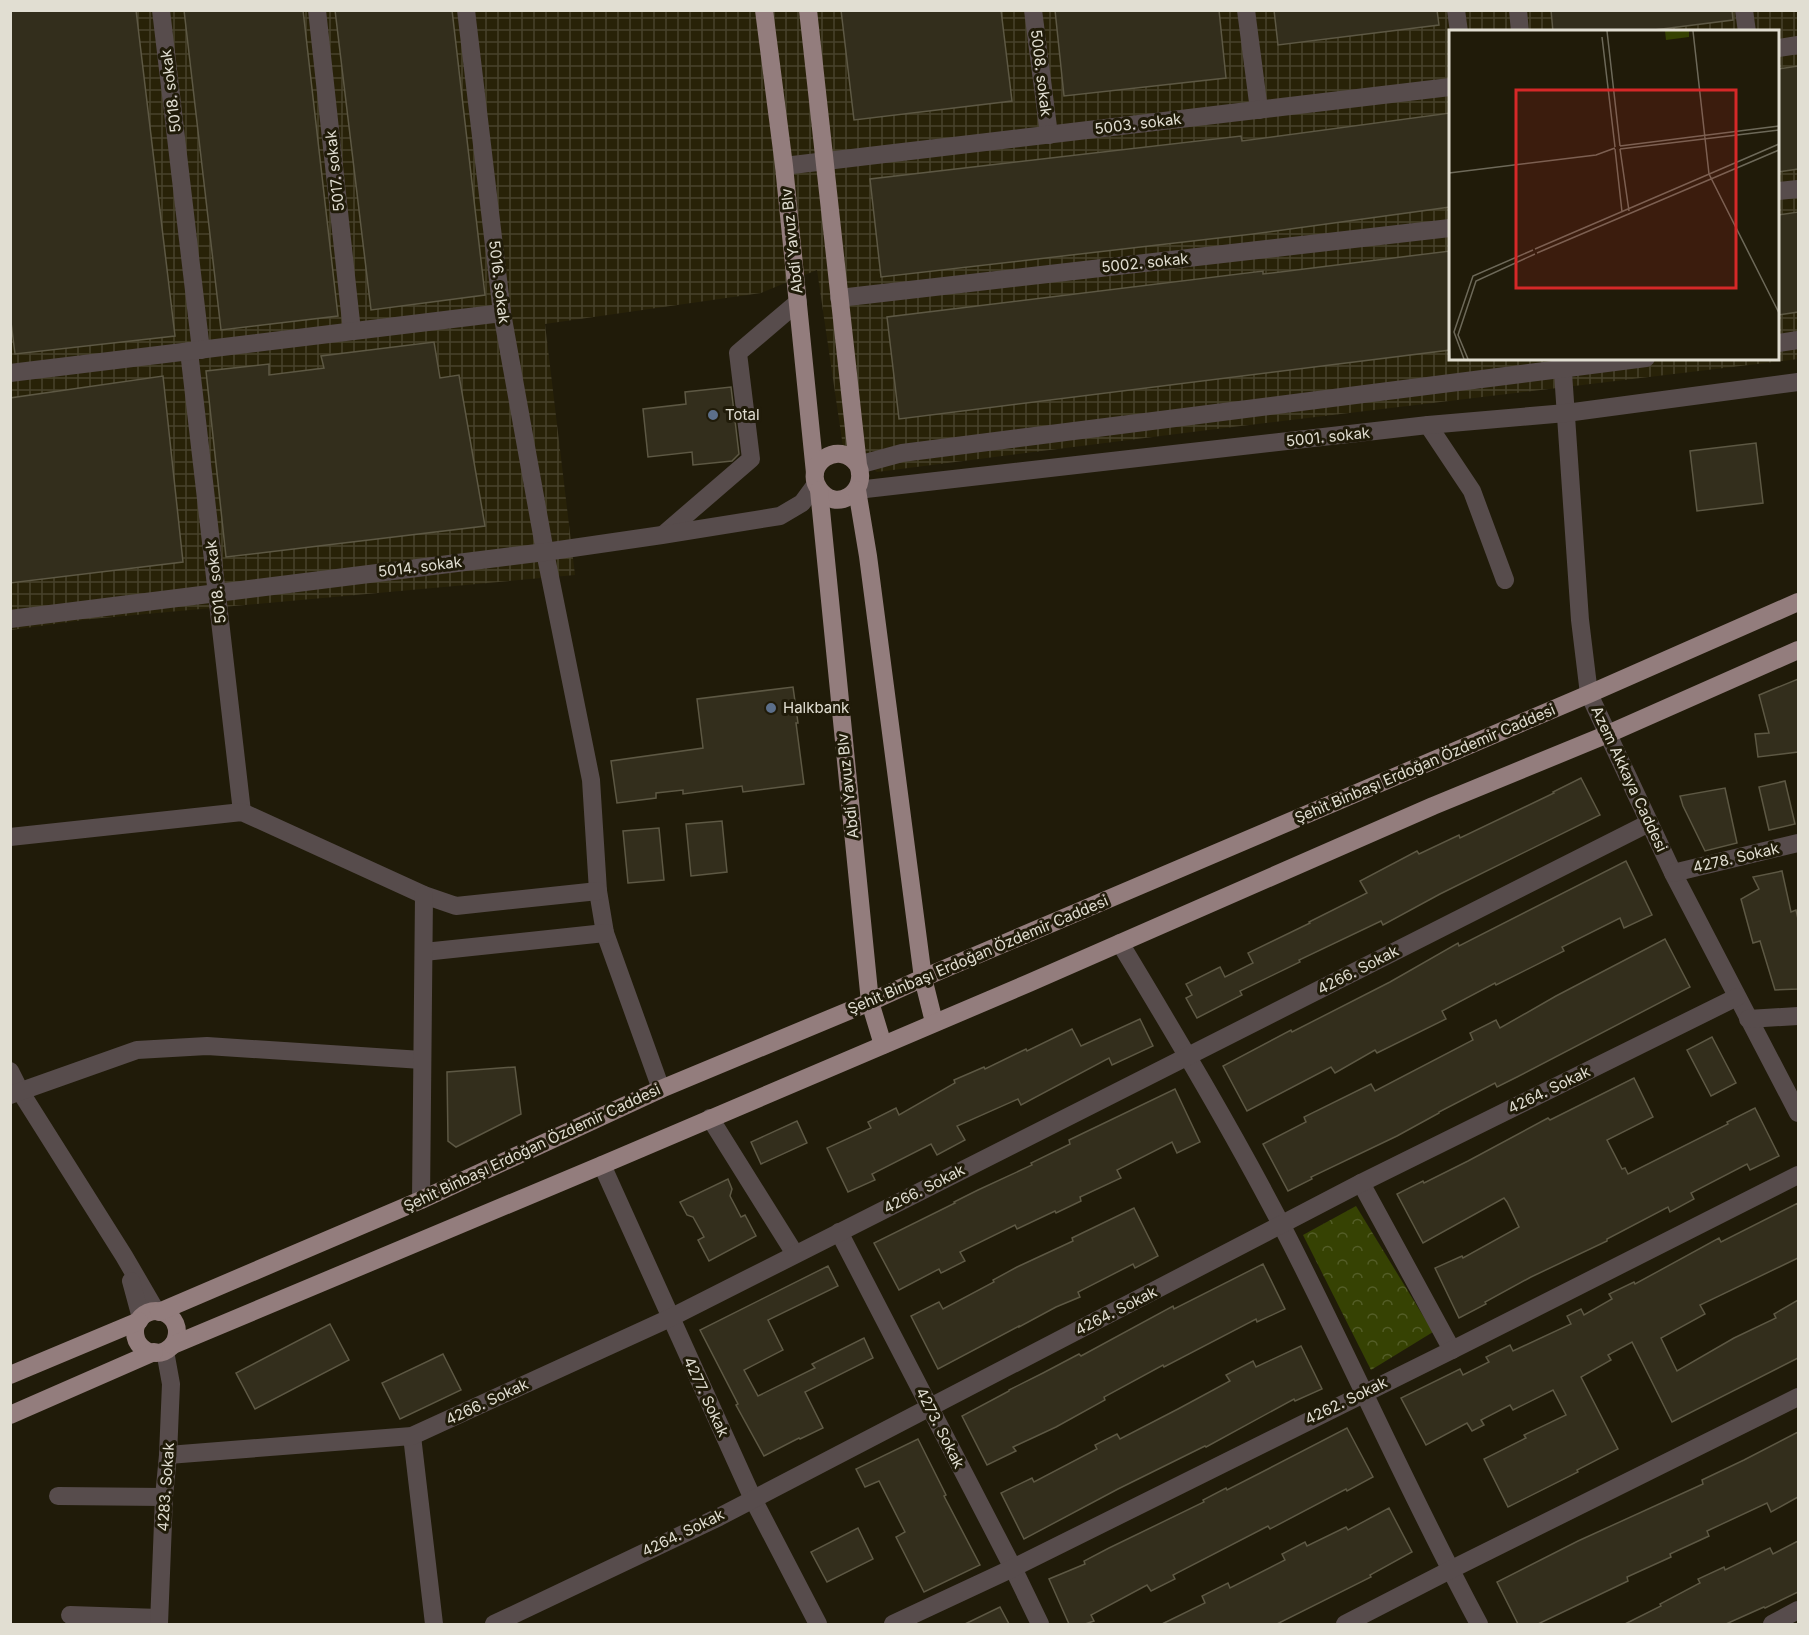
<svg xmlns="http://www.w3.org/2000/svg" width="1809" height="1635" font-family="Inter,sans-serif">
<defs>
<pattern id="industrial-grid" width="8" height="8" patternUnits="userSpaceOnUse" patternTransform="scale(1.5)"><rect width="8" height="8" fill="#282208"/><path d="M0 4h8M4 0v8" fill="none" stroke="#47422b"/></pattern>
<pattern id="park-crowns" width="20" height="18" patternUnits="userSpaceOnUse" patternTransform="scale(1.5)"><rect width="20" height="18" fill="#364203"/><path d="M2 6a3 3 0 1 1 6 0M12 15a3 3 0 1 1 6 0" fill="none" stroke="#535d27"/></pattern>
</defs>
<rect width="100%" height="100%" fill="#201b09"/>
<path fill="url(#industrial-grid)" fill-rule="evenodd" d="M10,11H1798V359L1208,430L877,472L843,447L817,270L761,293L545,324L575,575L91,619L11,630ZM1450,32H1778V358H1450Z"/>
<path fill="url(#park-crowns)" d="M1356,1206L1433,1332L1371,1370L1303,1235Z"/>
<g fill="#332e1c" stroke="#5d5844" stroke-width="1.5">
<path d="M10,10H136L175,336L15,354L10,314Z"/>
<path d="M184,10H303L338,316L221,330Z"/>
<path d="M335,10H452L485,295L371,310Z"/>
<path d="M841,10H1001L1012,101L854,120Z"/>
<path d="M1055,10H1219L1226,78L1064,96Z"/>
<path d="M1274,10H1437L1439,25L1278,45Z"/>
<path d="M1551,10H1732L1733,20L1638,32H1553Z"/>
<path d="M1798,66V169L1778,172V69Z"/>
<path d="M1450,113V207L1253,234L881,277L870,179L1241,136L1242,141Z"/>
<path d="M1798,212V312L1778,315V215Z"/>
<path d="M1450,251V350L899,419L887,317L1263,271V274Z"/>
<path d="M434,342L440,378L459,375L485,526L226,557L206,371L269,364V375L324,368L321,356Z"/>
<path d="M163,376L183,562L10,583V398Z"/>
<path d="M731,387L739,454L732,461L693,465L692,452L648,457L643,409L686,404L685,392Z"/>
<path d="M1756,443L1763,503L1697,511L1690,451Z"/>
<path d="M1798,679V752L1758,757L1755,734L1769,733L1759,695Z"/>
<path d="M793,687L798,723H796L804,784L743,792L742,786L683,794V790L656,793V798L617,803L611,761L703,748L697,699Z"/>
<path d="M1581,778L1600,815L1440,894L1383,925L1381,921L1299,960L1300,962L1240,991L1242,995L1197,1018L1186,998L1192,995L1186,984L1220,967L1225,977L1253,963L1248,953L1310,923L1309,922L1367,893L1360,881L1417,851L1419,854L1459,835L1460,838L1554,793L1553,792Z"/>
<path d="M1785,781L1795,824L1769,830L1759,787Z"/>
<path d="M1725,788L1737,843L1705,851L1683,806L1680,796Z"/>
<path d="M722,821L727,872L691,876L686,824Z"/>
<path d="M659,828L664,880L628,883L623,831Z"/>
<path d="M1626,861L1652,915L1624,928L1620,918L1562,947L1564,951L1496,985L1495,983L1442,1011L1446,1019L1377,1053L1375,1050L1335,1073L1331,1067L1247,1111L1223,1066L1291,1030L1292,1032L1390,982L1458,943L1459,946Z"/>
<path d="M1782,871L1791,912L1796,910L1798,919V989L1775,990L1760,941L1753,943L1741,899L1759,889L1753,877Z"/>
<path d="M1665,939L1690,987L1517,1077L1497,1087L1495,1083L1439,1112V1113L1397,1136L1311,1177L1312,1179L1288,1191L1263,1144L1306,1122L1304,1117L1371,1084L1375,1091L1473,1040L1470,1033L1496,1020L1500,1028L1556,996Z"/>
<path d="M1140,1019L1153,1046L1112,1065L1109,1058L1021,1105L1018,1099L957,1126L965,1140L937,1155L931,1144L872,1174L875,1180L848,1192L827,1148L871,1128L868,1122L896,1108L899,1115L955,1083L954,1080L984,1067L985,1069L1026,1049L1027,1051L1072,1029L1081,1046Z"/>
<path d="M1712,1037L1736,1083L1711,1096L1687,1050Z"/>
<path d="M515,1067L521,1114L456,1147L448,1141L447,1072Z"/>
<path d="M1634,1078L1653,1117L1607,1140L1622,1169L1625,1168L1628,1174L1728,1124L1727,1122L1755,1108L1779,1156L1750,1170L1747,1164L1691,1193L1694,1199L1670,1212L1668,1207L1607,1239V1241L1531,1277L1485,1302L1486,1304L1459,1318L1435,1268L1462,1256L1463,1258L1519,1227L1507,1202L1504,1198L1423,1243L1397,1194L1423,1181L1424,1183L1468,1161L1548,1118L1550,1120Z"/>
<path d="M1175,1089L1200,1142L1177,1153L1172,1142L1117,1170L1121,1178L1080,1197L1081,1201L1056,1213L1055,1211L1017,1229L1015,1225L960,1252L965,1261L941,1273L939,1269L899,1290L874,1243L955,1203L954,1202L978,1190L1032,1165L1031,1163L1070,1144L1069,1140Z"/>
<path d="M797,1121L807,1143L761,1164L751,1142Z"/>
<path d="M728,1179L732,1189L730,1196L741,1217L745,1215L756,1236L709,1261L698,1240L704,1237L693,1217L687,1215L680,1202Z"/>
<path d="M1798,1203V1258L1700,1305L1705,1314L1661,1338L1677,1371L1734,1338L1776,1318L1774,1314L1798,1300V1358L1672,1422L1632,1342L1608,1355L1611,1360L1581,1377L1618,1449L1577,1470L1578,1472L1508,1507L1484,1459L1526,1438L1524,1435L1566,1415L1553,1390L1513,1410L1510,1405L1481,1420L1484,1425L1472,1431L1467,1423L1426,1445L1401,1398L1460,1369L1463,1375L1489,1362L1486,1357L1510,1345L1513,1351L1571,1324L1567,1316L1581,1309L1584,1315L1612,1299L1609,1294L1634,1282L1635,1284L1719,1238L1721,1242Z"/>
<path d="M1134,1208L1158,1256L1135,1268L1133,1264L1078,1292L1080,1297L1056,1307L1019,1327V1326L938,1369L911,1316L939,1302L943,1309L994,1282L993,1280L1017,1267L1073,1241L1072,1238Z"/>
<path d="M1263,1264L1285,1309L1257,1322L1256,1319L1164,1367L1163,1365L1104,1397L1105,1400L1056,1427L1013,1447L1016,1451L987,1465L962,1416L1009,1391V1390L1043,1373L1079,1354L1081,1356L1173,1306L1174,1309Z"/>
<path d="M828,1266L838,1286L768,1320L783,1350L744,1370L758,1396L815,1368L812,1364L864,1338L873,1358L805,1392L823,1428L800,1439L799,1438L764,1456L736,1405L738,1404L700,1330Z"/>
<path d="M330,1324L349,1360L255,1409L236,1373Z"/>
<path d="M1301,1346L1322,1389L1295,1401L1294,1399L1206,1447L1205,1446L1118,1489L1024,1539L1001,1493L1032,1478L1034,1482L1097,1449L1095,1445L1117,1434L1120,1439L1178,1409L1230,1381L1226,1375L1253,1361L1256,1367Z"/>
<path d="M443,1354L461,1390L400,1419L382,1383Z"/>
<path d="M1347,1428L1373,1477L1347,1491L1346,1489L1270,1529L1268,1526L1173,1575L1175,1579L1151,1591L1147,1585L1091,1615L1094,1621L1085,1624H1069L1049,1579L1085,1564L1084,1561L1109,1548L1204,1502L1203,1500L1226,1488L1227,1490L1268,1469Z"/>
<path d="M1798,1432V1497L1771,1512L1767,1503L1707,1531L1709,1536L1670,1554L1671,1557L1627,1577L1628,1581L1538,1624H1518L1497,1582L1578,1541L1703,1484L1702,1480L1744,1460Z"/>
<path d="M918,1439L946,1495L944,1496L980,1565L924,1592L896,1537L905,1532L879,1481L865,1487L856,1469Z"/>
<path d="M1389,1508L1412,1552L1370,1575L1371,1577L1277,1624H1162L1205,1603L1202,1596L1228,1583L1230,1588L1285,1560L1282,1554L1305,1542L1307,1546L1346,1527L1348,1530Z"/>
<path d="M858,1528L873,1559L827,1582L811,1552Z"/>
<path d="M1798,1541V1592L1765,1608L1764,1607L1726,1624H1625L1661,1606L1660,1604L1700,1583L1698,1579L1724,1567L1725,1570L1770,1548L1773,1554Z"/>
<path d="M1000,1607L1009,1624H965Z"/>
</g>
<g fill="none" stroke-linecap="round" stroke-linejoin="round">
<g stroke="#574c4c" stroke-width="18">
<path d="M161,10L201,350"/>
<path d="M317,10L352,331"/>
<path d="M466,10L502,313L545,552L591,780L598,891L605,933L661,1089"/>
<path d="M1033,10L1049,135"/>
<path d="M1246,10L1259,110"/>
<path d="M1456,10L1459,32"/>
<path d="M1518,10L1520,32"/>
<path d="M1744,10L1747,32"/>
<path d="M1778,48L1798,45"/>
<path d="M784,166L1450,87"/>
<path d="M1778,191L1798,189"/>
<path d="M839,298L1450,228"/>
<path d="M1778,343L1798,340"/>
<path d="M189,351L242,812"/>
<path d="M1562,358L1580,620L1589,694L1673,873L1798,1113"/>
<path d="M10,373L502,313"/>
<path d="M1428,425L1472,491L1505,580"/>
<path d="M858,465L902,453L1646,358"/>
<path d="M857,490L1428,425L1566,413L1798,382"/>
<path d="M664,534L751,459L738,353L798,302"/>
<path d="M10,619L545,552L662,535L780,516L802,503L816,484"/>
<path d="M10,837L242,812L424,895L456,906L598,891"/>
<path d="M1673,873L1798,843"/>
<path d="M1120,943C1176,1036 1232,1130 1282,1226C1350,1358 1409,1494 1479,1624"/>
<path d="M424,952L605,933"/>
<path d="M1748,1019L1798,1016"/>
<path d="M10,1071L20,1091L124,1256L156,1311"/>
<path d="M10,1095L137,1050L207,1046L422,1060"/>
<path d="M710,1118L795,1254"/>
<path d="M602,1165L753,1499L818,1624"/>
<path d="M1361,1183L1452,1350"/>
<path d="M421,1200L424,895"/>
<path d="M839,1232L1013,1568L1040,1624"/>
<path d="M131,1281L141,1318"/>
<path d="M412,1436L434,1624"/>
<path d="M168,1455L412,1436L670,1318L1649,823"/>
<path d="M58,1496L164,1497"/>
<path d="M70,1615L159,1618"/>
<path d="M159,1624L164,1497L168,1455L171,1384L165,1351"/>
<path d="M494,1624L719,1517L1361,1183L1737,997"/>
<path d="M893,1624L1013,1568L1452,1350L1798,1175"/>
<path d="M1345,1624L1450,1570L1798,1397"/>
<path d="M1772,1624L1798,1610"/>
</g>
<g stroke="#937d7d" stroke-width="18">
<path d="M764,10L784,166L815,473"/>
<path d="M808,10L858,465C869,493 835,513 819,489C802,465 839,438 858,465"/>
<path d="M819,490L870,1002L883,1045"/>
<path d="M857,490L868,556L923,978L934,1022"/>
<circle cx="156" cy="1332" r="21"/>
<path d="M159,1312L421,1200L661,1089L870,1002L923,978L1589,694L1798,602"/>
<path d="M173,1345L602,1165L1029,983L1433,806L1608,734L1798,650"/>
<path d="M10,1375L139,1321"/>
<path d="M10,1415L154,1352"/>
</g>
</g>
<g fill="#5c6f8a" stroke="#201b09" stroke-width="2">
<circle cx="713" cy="415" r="6"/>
<circle cx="771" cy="708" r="6"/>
</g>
<g text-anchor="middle" stroke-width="6" stroke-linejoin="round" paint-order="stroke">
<g font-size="15" fill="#e1ded2" stroke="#201b09">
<text transform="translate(1041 73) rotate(83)" y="5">5008. sokak</text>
<text transform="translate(171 91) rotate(-97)" y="5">5018. sokak</text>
<text transform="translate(1138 124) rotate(-7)" y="5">5003. sokak</text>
<text transform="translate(335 171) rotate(-96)" y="5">5017. sokak</text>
<text transform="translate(792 241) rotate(-96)" y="5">Abdi Yavuz Blv</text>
<text transform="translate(1145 263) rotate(-6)" y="5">5002. sokak</text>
<text transform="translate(499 282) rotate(83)" y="5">5016. sokak</text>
<text transform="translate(1328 437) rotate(-6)" y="5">5001. sokak</text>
<text transform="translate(420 567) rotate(-7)" y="5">5014. sokak</text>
<text transform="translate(216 582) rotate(-97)" y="5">5018. sokak</text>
<text transform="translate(1425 764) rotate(-23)" y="5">Şehit Binbaşı Erdoğan Özdemir Caddesi</text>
<text transform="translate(1629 779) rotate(65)" y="5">Azem Akkaya Caddesi</text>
<text transform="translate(848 786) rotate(-96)" y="5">Abdi Yavuz Blv</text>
<text transform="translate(1736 858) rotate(-13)" y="5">4278. Sokak</text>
<text transform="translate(978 955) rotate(-23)" y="5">Şehit Binbaşı Erdoğan Özdemir Caddesi</text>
<text transform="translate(1358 970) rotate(-27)" y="5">4266. Sokak</text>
<text transform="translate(1549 1090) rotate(-26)" y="5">4264. Sokak</text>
<text transform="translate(532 1148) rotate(-25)" y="5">Şehit Binbaşı Erdoğan Özdemir Caddesi</text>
<text transform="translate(924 1189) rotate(-27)" y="5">4266. Sokak</text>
<text transform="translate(1116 1311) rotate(-27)" y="5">4264. Sokak</text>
<text transform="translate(706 1397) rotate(65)" y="5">4277. Sokak</text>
<text transform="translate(1346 1401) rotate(-26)" y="5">4262. Sokak</text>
<text transform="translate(487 1402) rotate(-25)" y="5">4266. Sokak</text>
<text transform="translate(940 1428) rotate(63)" y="5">4273. Sokak</text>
<text transform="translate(166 1487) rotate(-86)" y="5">4283. Sokak</text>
<text transform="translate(683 1533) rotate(-26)" y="5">4264. Sokak</text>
</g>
<g font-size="15" fill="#e1ded2" stroke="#201b09" text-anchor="start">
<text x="725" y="420">Total</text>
<text x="783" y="713">Halkbank</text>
</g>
</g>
<g transform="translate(1449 30)">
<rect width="330" height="330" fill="#201b09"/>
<path d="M216,1H240V7L217,10Z" fill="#364203"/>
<path fill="none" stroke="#6d6959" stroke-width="1.5" d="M158,1L171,116M244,1L260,144L330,283M153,7L166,117M171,116L330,96M166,119L173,182M171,119L330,100M171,119L180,181M0,143L147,125L166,118M86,219L330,114M88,223L330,120M0,303L1,329M15,329L5,302L24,246L84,220M19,329L9,305L27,251L86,224"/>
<path fill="#d62828" fill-opacity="0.15" stroke="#d62828" stroke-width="3" d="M67,60H287V258H67Z"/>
<rect width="330" height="330" fill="none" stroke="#e1ded2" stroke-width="3"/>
</g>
<rect width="1809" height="1635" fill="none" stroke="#e1ded2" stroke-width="24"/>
</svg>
